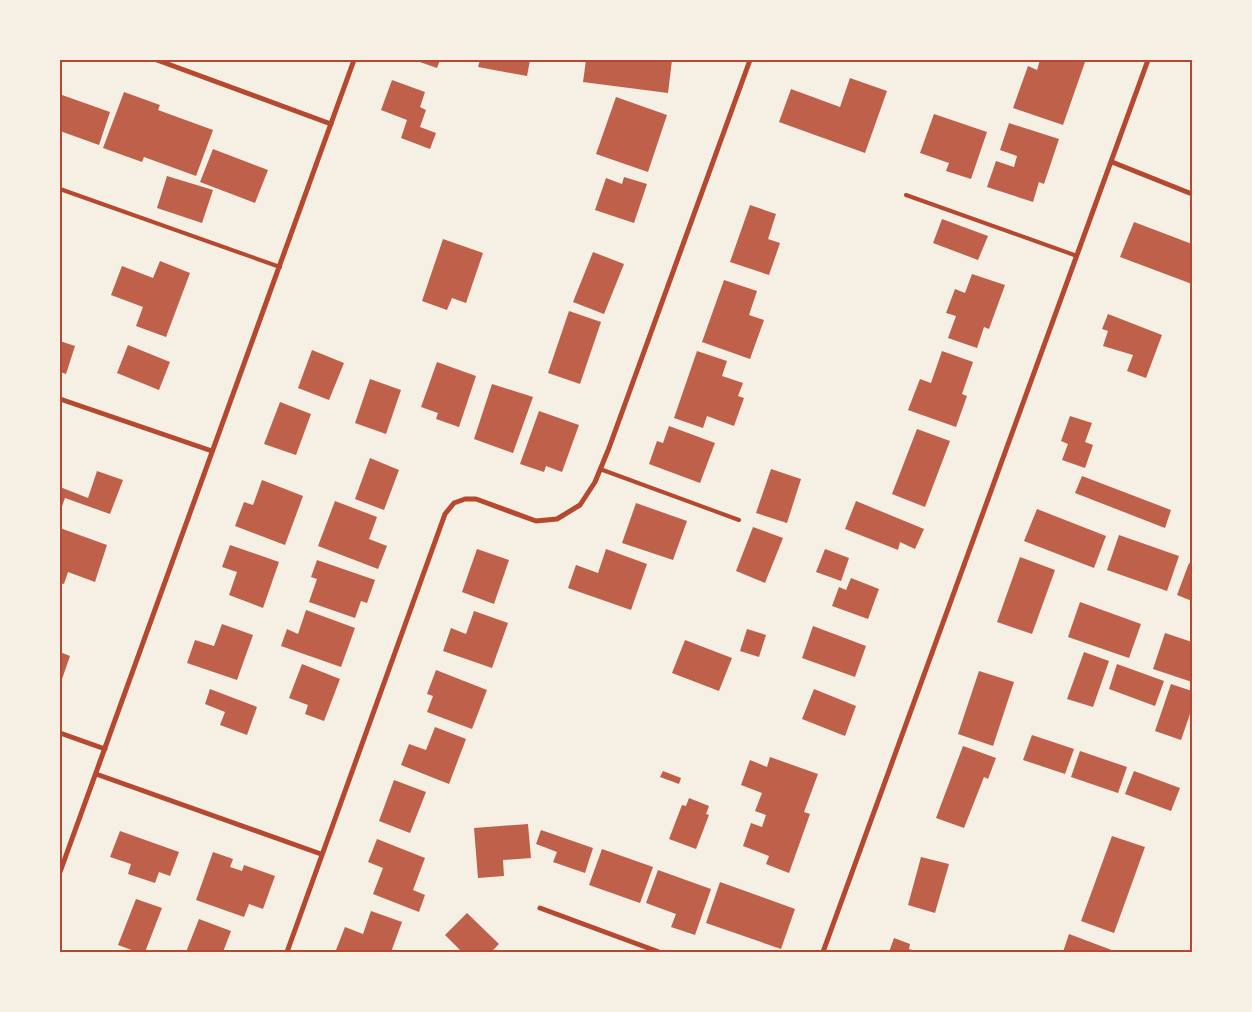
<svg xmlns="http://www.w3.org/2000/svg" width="1252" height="1012" font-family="'Golos Text',sans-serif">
<rect width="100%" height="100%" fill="#f6efe4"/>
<g fill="#bf614a">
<path d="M414,60H440L437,68Z"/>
<path d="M480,60H530L527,76L478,67Z"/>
<path d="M586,60H672L668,93L583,82Z"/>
<path d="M1040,60H1079L1085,62L1063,125L1013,108L1028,66L1037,70Z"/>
<path d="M850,78L887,91L865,153L779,122L791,89L840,107Z"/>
<path d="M392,80L425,92L420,107L426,110L420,127L436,133L430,149L401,138L407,120L381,110Z"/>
<path d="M124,92L160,105L158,110L213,130L196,176L144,157L142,162L103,148Z"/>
<path d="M62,95L110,112L99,145L60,131V102Z"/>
<path d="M616,97L667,115L648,172L596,154Z"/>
<path d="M934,114L987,132L971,179L946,171L949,163L920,153Z"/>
<path d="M1009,123L1059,139L1044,184L1039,182L1033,202L987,187L996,161L1014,167L1017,156L1000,150Z"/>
<path d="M213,149L268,170L255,203L200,182Z"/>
<path d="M167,176L213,190L202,223L157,208Z"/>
<path d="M624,177L647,184L634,223L595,210L606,178L622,184Z"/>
<path d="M750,205L776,214L768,239L780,243L769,275L730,262Z"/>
<path d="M942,219L988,236L978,260L933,243Z"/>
<path d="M1134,222L1192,244V284L1120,257Z"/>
<path d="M443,239L483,253L466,303L452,298L447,310L422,301Z"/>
<path d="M593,252L624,264L604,314L573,302Z"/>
<path d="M160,261L190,273L166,337L136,326L143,307L111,295L122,266L153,278Z"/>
<path d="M972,274L1005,285L989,329L984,327L977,348L948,338L956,316L946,313L955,289L965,293Z"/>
<path d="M724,280L757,291L749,315L764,320L750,359L702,342Z"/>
<path d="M569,311L601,322L580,384L548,373Z"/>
<path d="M1108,314L1162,335L1146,378L1127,371L1133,355L1103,346L1108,331L1102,329Z"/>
<path d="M60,341L75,346L66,374L60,372Z"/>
<path d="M128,345L170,362L159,390L117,373Z"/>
<path d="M312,350L344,363L329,400L298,388Z"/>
<path d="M697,351L727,361L722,376L743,383L738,396L744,398L734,426L707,416L703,428L674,418Z"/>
<path d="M942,351L973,362L962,394L967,396L956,427L908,410L920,379L931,383Z"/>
<path d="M437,362L476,376L459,427L436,419L438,413L421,407Z"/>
<path d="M370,379L401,390L386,434L355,423Z"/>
<path d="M492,384L533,397L513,453L474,439Z"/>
<path d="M280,402L311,414L296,455L264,444Z"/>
<path d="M539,411L579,425L562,472L546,466L544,472L520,464Z"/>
<path d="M1070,416L1092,423L1085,442L1093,445L1085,468L1062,460L1068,444L1061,441Z"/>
<path d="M669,426L715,443L700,483L649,464L657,441L663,443Z"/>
<path d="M917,429L950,441L925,507L892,494Z"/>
<path d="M370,458L399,470L384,510L355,499Z"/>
<path d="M771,469L801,479L787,523L756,513Z"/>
<path d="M97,471L123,480L110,514L65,498L60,512V487L88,498Z"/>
<path d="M1082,476L1171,510L1165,528L1075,493Z"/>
<path d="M262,480L303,496L285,545L235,526L244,502L253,505Z"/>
<path d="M335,501L377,517L369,539L387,546L378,569L318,546Z"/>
<path d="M856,501L924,529L915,549L900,542L898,550L845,529Z"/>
<path d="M636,503L687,521L673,560L622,543Z"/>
<path d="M1037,509L1106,536L1094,568L1024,541Z"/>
<path d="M753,527L783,538L765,583L736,571Z"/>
<path d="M60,528L107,545L95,582L68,572L64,584L60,583Z"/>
<path d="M1119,535L1179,556L1167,591L1107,570Z"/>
<path d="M230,545L279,562L263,608L229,595L237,572L222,567Z"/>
<path d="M477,549L509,560L494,604L462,592Z"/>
<path d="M606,549L647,564L631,610L568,588L576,565L598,573Z"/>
<path d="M825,549L849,558L841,581L816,572Z"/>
<path d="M1020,557L1055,570L1032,634L997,622Z"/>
<path d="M317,560L375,580L367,603L361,601L355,618L309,602L317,579L311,577Z"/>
<path d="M1189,563L1192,565V601L1177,595Z"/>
<path d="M851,578L879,589L868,619L832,606L839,587L846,590Z"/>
<path d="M1080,602L1141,624L1129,658L1068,637Z"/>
<path d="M306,610L355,628L341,667L281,646L287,629L298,634Z"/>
<path d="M474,611L508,623L492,668L443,651L451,628L466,634Z"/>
<path d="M222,624L253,635L237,680L187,663L195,640L214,646Z"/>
<path d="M813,626L866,646L855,677L802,658Z"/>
<path d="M747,629L766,635L759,657L740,651Z"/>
<path d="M1165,633L1192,642V682L1153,669Z"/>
<path d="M685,640L732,658L719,691L672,673Z"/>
<path d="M60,652L70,656L60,685Z"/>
<path d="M1084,652L1109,661L1093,707L1067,699Z"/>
<path d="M302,664L340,679L324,721L305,714L308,705L289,698Z"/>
<path d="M1117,664L1164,681L1155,706L1109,689Z"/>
<path d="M436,670L487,690L472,729L427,712L433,696L427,694Z"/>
<path d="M979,671L1014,682L993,746L958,734Z"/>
<path d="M1171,684L1192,691V708L1181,740L1155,731Z"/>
<path d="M210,689L257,707L247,735L220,725L225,712L205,704Z"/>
<path d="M814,689L856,706L845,736L802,719Z"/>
<path d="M435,727L466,739L449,784L401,765L409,744L426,750Z"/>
<path d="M1032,735L1074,749L1065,774L1023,760Z"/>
<path d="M963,746L996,758L988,779L984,777L964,828L936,818Z"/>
<path d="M1080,751L1127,767L1118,793L1071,777Z"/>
<path d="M770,757L818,774L804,812L810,814L789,873L766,864L769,856L743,846L751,823L762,827L766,815L755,811L762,793L741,785L750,760L767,767Z"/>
<path d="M663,771L681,778L679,784L660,777Z"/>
<path d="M1134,771L1180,788L1171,811L1125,794Z"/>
<path d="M394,780L426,792L410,833L379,821Z"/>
<path d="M689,798L709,806L706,814L709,815L696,849L669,839L682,805L686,806Z"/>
<path d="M528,824L531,858L503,860L504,876L478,878L474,828Z"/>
<path d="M541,830L593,848L585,873L553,862L557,852L536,844Z"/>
<path d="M120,831L179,852L170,876L159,872L155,883L128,874L131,864L110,857Z"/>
<path d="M1112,836L1145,847L1114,933L1081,921Z"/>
<path d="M377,839L425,858L413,890L425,895L419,912L373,894L383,868L368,862Z"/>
<path d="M602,849L653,867L640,903L589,885Z"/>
<path d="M213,852L233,859L230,867L242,871L244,865L275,876L263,909L249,904L244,917L196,900Z"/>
<path d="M921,857L949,864L935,913L908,905Z"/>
<path d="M658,870L711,889L695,935L671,927L676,914L646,903Z"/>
<path d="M720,882L795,909L781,949L706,923Z"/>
<path d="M136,899L162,908L145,952H137L118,945Z"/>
<path d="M371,911L402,922L391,952H342L336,950L345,927L363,934Z"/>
<path d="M467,913L499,944L491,952H462L445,935Z"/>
<path d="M199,919L231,931L223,952H186Z"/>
<path d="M1069,934L1117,952H1063Z"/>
<path d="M894,938L910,944L909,949L918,952H889Z"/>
</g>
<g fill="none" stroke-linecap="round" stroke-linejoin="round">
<g stroke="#b5482f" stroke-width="4">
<path d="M60,189L280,267"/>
<path d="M906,195L1077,256"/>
<path d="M600,469L739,520"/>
</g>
<g stroke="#b5482f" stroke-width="5">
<path d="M157,60L331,124"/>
<path d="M1112,162L1192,194"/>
<path d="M60,399L212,451"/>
<path d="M60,733L105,749"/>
<path d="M96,774L321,854"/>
<path d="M60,872L354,60"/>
<path d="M540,908L659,952"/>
<path d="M287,952L445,514L454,503L465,499H476L536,521L557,519L580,505L595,482L609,448L750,60"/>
<path d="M823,952L1148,60"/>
</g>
</g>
<rect width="1252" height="1012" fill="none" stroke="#f6efe4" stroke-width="122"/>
<rect x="61" y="61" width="1130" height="890" fill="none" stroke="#b5482f" stroke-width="2"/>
</svg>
